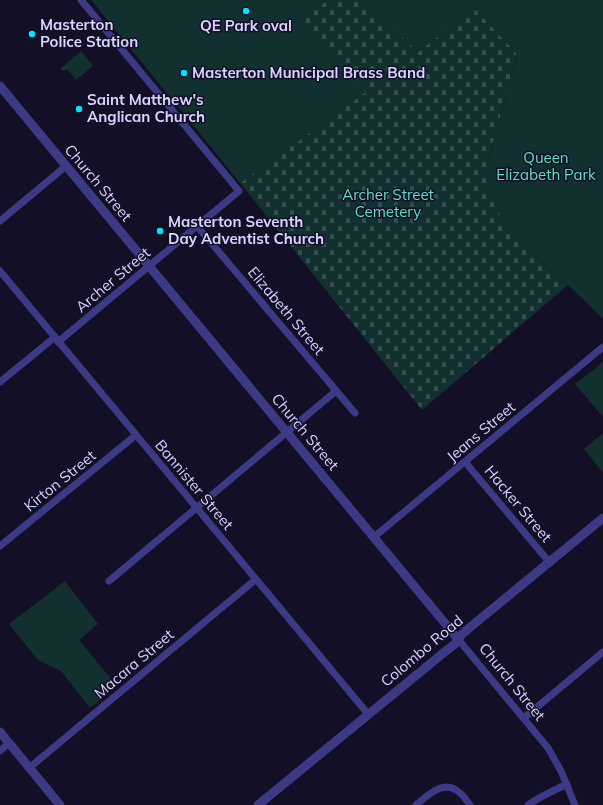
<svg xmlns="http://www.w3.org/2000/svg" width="603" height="805" font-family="Mulish,sans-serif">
<defs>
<pattern id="cemetery-stones" width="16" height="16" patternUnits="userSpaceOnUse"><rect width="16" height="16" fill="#12302f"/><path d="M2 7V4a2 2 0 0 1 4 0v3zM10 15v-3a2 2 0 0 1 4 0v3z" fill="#344d4e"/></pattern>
</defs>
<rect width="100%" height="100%" fill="#130f26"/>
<path fill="url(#cemetery-stones)" d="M327,0H363L418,52L474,7L517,54L488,161L507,232L568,285L422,410L240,183L365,92L301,22Z"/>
<g fill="#12302f">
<path d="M91,0H327L301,22L366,92L240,183Z"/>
<path d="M363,0H603V319L566,283L507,232L490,193L488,161L517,54L474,8L418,52Z"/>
<path d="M81,51L93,66L76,80L67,69L64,71L60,69Z"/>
<path d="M603,361V417L575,384L596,368Z"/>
<path d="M603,433V473L584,449Z"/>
<path d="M65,581L98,624L79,640L117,686L90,708L61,671L38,660L9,624Z"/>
</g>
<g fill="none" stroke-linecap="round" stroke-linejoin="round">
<g stroke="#3d3a85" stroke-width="7">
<path d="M0,221L66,166"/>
<path d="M197,226L355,413"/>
<path d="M0,271L368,714"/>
<path d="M58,342L239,191L81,0"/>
<path d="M0,382L55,337"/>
<path d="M465,462L550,563"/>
<path d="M374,537L603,347"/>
<path d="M0,546L136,435"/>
<path d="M109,581L336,391"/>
<path d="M458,639L548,748L561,771L575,805"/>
<path d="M524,718L603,652"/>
<path d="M0,751L9,743"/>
<path d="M29,768L255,580"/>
<path d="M416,805C428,795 444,778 460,793C464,796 467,801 470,805"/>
<path d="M528,805L539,798L567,784"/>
</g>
<g stroke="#3d3a85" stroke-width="9">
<path d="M0,86L458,639"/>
<path d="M0,732L60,805"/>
<path d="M258,805L447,650L455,644L462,634L603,518"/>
</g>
</g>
<g fill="#00e5ff" stroke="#130f26" stroke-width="1.5">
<circle cx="246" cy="11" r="4"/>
<circle cx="32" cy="34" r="4"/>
<circle cx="184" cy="73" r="4"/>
<circle cx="79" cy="109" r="4"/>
<circle cx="160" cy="231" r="4"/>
</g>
<g text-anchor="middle" stroke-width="3" stroke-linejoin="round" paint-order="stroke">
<g font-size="15" font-weight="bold" fill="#d9d4ff" stroke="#130f26" text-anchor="start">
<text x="40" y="30">Masterton<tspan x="40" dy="17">Police Station</tspan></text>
<text x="246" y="31" text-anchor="middle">QE Park oval</text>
<text x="192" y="78">Masterton Municipal Brass Band</text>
<text x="87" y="105">Saint Matthew's<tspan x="87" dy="17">Anglican Church</tspan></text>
<text x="168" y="227">Masterton Seventh<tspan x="168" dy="17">Day Adventist Church</tspan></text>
</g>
<g font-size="15" fill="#5fe0c0" stroke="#130f26">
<text x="546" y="163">Queen<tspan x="546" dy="17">Elizabeth Park</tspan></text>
<text x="388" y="200">Archer Street<tspan x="388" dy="17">Cemetery</tspan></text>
</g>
<g font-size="15" fill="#d9d4ff" stroke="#130f26">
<text transform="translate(98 183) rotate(50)" y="5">Church Street</text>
<text transform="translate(113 280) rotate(-40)" y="5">Archer Street</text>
<text transform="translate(286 311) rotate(50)" y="5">Elizabeth Street</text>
<text transform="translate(305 432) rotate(50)" y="5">Church Street</text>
<text transform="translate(481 432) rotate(-40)" y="5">Jeans Street</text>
<text transform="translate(60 481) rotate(-39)" y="5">Kirton Street</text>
<text transform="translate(194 485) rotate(50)" y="5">Bannister Street</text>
<text transform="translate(518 504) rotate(50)" y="5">Hacker Street</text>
<text transform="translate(422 651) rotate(-40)" y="5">Colombo Road</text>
<text transform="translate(134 664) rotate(-40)" y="5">Macara Street</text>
<text transform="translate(512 682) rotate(51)" y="5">Church Street</text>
</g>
</g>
</svg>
